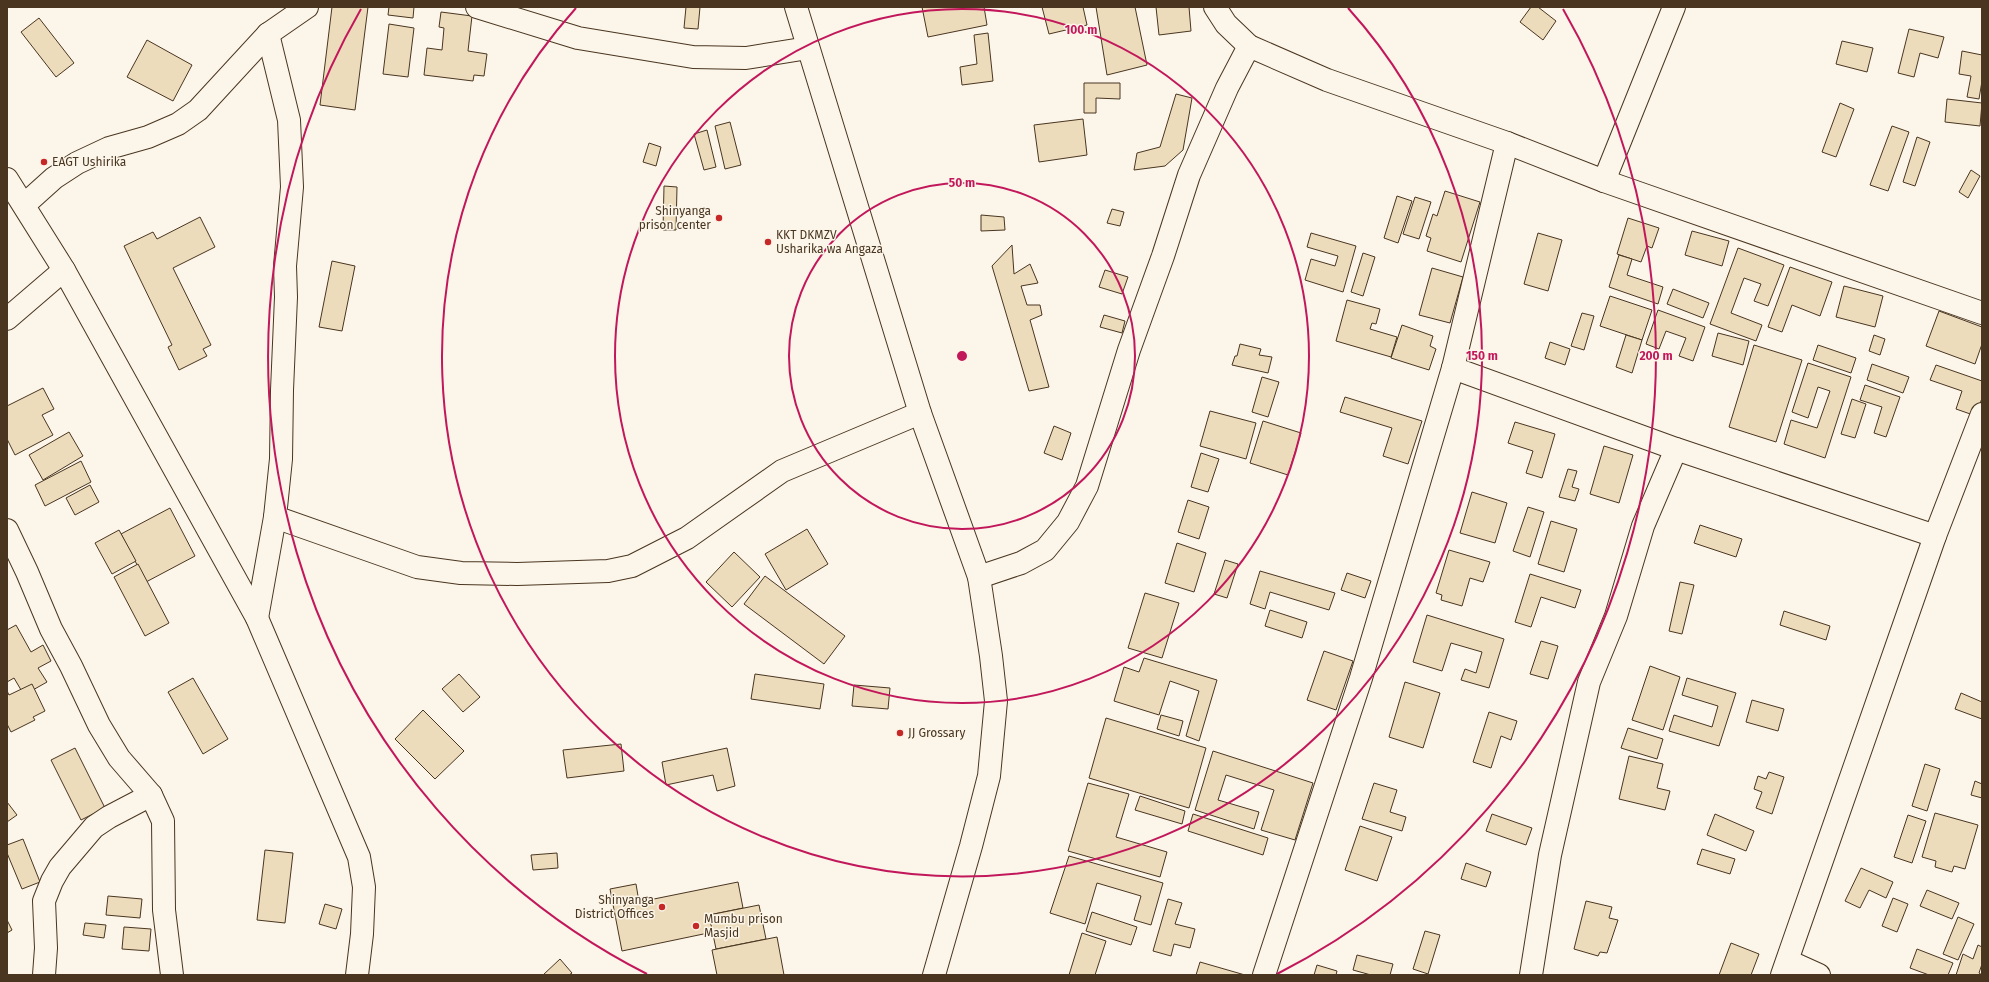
<svg xmlns="http://www.w3.org/2000/svg" width="1989" height="982" font-family="'Fira Sans',sans-serif">
<rect width="100%" height="100%" fill="#fbf6e9"/>
<g fill="#ecdcbc" stroke="#4a3520">
<path d="M332,7H368L355,110L320,105Z"/>
<path d="M389,7H414L413,18L388,15Z"/>
<path d="M686,7H700L698,29L684,28Z"/>
<path d="M922,7H984L987,25L928,37Z"/>
<path d="M1042,7H1083L1087,25L1049,34Z"/>
<path d="M1096,7H1135L1147,65L1107,75Z"/>
<path d="M1156,7H1189L1191,31L1159,35Z"/>
<path d="M1531,7H1538L1556,21L1543,40L1520,22Z"/>
<path d="M441,12L472,16L468,51L487,54L484,76L474,75L473,81L424,75L427,48L442,50L444,28L439,27Z"/>
<path d="M39,18L74,63L56,77L21,32Z"/>
<path d="M389,24L414,28L408,77L383,74Z"/>
<path d="M1909,29L1944,37L1938,58L1920,53L1914,77L1898,73Z"/>
<path d="M988,33L993,81L962,85L960,67L977,64L974,35Z"/>
<path d="M147,40L192,65L173,101L127,77Z"/>
<path d="M1842,41L1873,48L1867,72L1836,64Z"/>
<path d="M1962,51L1982,55V81L1979,99L1967,97L1971,76L1959,74Z"/>
<path d="M1084,83H1120V99L1096,98V113H1084Z"/>
<path d="M1176,94L1192,98L1183,150L1165,166L1134,170L1137,153L1160,147Z"/>
<path d="M1947,99L1982,103L1980,126L1945,122Z"/>
<path d="M1840,103L1854,109L1836,157L1822,152Z"/>
<path d="M1083,119L1087,155L1039,162L1034,125Z"/>
<path d="M730,122L741,165L725,169L715,126Z"/>
<path d="M1892,126L1909,132L1888,191L1870,185Z"/>
<path d="M707,130L716,167L704,170L694,134Z"/>
<path d="M1917,137L1930,142L1915,186L1903,182Z"/>
<path d="M649,143L661,147L656,166L643,162Z"/>
<path d="M1971,170L1980,176L1968,198L1959,192Z"/>
<path d="M664,186L677,187L676,230H663Z"/>
<path d="M1445,191L1480,202L1461,262L1427,251L1431,238L1426,236L1433,214L1437,216Z"/>
<path d="M1397,196L1412,201L1398,243L1384,238Z"/>
<path d="M1415,197L1431,202L1419,239L1403,234Z"/>
<path d="M1112,209L1124,212L1120,226L1107,223Z"/>
<path d="M981,215L1004,217L1005,230L981,231Z"/>
<path d="M200,217L215,247L173,268L211,345L203,349L207,356L179,370L168,347L172,345L124,246L153,232L157,239Z"/>
<path d="M1628,218L1659,228L1652,248L1647,246L1641,262L1617,254Z"/>
<path d="M1692,231L1729,241L1722,266L1685,255Z"/>
<path d="M1311,233L1356,246L1343,292L1305,280L1311,259L1335,266L1338,256L1307,247Z"/>
<path d="M1538,233L1562,240L1548,291L1524,284Z"/>
<path d="M1012,245L1014,274L1030,264L1038,283L1021,286L1027,305H1040L1042,315L1030,320L1049,387L1029,391L992,266Z"/>
<path d="M1738,248L1784,265L1768,306L1754,301L1761,284L1744,278L1731,313L1762,325L1756,341L1710,324Z"/>
<path d="M1363,253L1375,257L1363,296L1351,292Z"/>
<path d="M1619,255L1632,259L1627,275L1663,287L1658,304L1609,287Z"/>
<path d="M332,261L355,266L342,331L319,327Z"/>
<path d="M1790,267L1832,282L1820,316L1792,305L1782,332L1768,327Z"/>
<path d="M1432,268L1463,277L1450,323L1419,315Z"/>
<path d="M1105,270L1128,277L1122,294L1099,287Z"/>
<path d="M1844,286L1883,296L1875,327L1836,317Z"/>
<path d="M1673,289L1709,303L1703,318L1667,304Z"/>
<path d="M1610,296L1652,310L1642,340L1600,326Z"/>
<path d="M1347,300L1380,309L1376,324L1372,323L1370,329L1397,337L1391,357L1336,341Z"/>
<path d="M1658,310L1705,327L1693,361L1679,356L1686,338L1666,331L1659,349L1646,344Z"/>
<path d="M1939,311L1982,327V344L1975,364L1926,346Z"/>
<path d="M1582,313L1594,316L1584,350L1571,346Z"/>
<path d="M1104,315L1125,321L1122,333L1100,327Z"/>
<path d="M1402,325L1433,336L1430,346L1436,349L1429,370L1391,358Z"/>
<path d="M1718,333L1749,341L1743,365L1712,356Z"/>
<path d="M1626,335L1642,340L1632,373L1616,367Z"/>
<path d="M1874,335L1885,339L1880,355L1869,351Z"/>
<path d="M1550,342L1570,349L1565,365L1545,358Z"/>
<path d="M1240,344L1261,349L1259,355L1272,357L1268,373L1232,365L1235,356H1237Z"/>
<path d="M1754,345L1802,360L1776,442L1729,427Z"/>
<path d="M1818,345L1856,358L1851,373L1813,360Z"/>
<path d="M1808,363L1851,377L1825,458L1784,444L1791,420L1817,428L1830,391L1818,387L1808,418L1792,412Z"/>
<path d="M1872,364L1909,377L1903,393L1867,380Z"/>
<path d="M1936,365L1982,381V398L1976,416L1956,409L1962,391L1930,380Z"/>
<path d="M1262,377L1279,382L1268,417L1252,412Z"/>
<path d="M1865,385L1900,397L1886,437L1874,433L1882,407L1860,400Z"/>
<path d="M43,388L54,409L42,415L53,435L15,455L7,439V406Z"/>
<path d="M1345,397L1422,421L1408,464L1383,456L1392,428L1340,412Z"/>
<path d="M1852,399L1866,404L1855,438L1841,434Z"/>
<path d="M1210,411L1256,423L1246,459L1200,446Z"/>
<path d="M1263,421L1301,433L1288,475L1250,463Z"/>
<path d="M1515,422L1555,434L1542,478L1526,473L1533,451L1508,443Z"/>
<path d="M1054,426L1071,433L1062,460L1044,453Z"/>
<path d="M69,432L83,456L43,480L29,455Z"/>
<path d="M1604,446L1633,455L1619,503L1590,494Z"/>
<path d="M1201,453L1219,459L1208,492L1191,487Z"/>
<path d="M81,461L91,482L45,506L35,485Z"/>
<path d="M1568,469L1577,471L1572,487L1579,489L1575,501L1559,497Z"/>
<path d="M90,485L99,502L75,515L66,498Z"/>
<path d="M1472,492L1507,503L1495,543L1460,533Z"/>
<path d="M1188,500L1209,507L1199,539L1178,532Z"/>
<path d="M1528,507L1544,512L1530,557L1513,551Z"/>
<path d="M170,508L195,556L146,582L121,534Z"/>
<path d="M1551,521L1577,529L1564,572L1538,564Z"/>
<path d="M1700,525L1742,539L1736,557L1694,543Z"/>
<path d="M807,529L828,564L786,590L765,554Z"/>
<path d="M119,530L136,561L112,574L95,543Z"/>
<path d="M1177,543L1206,553L1194,592L1165,583Z"/>
<path d="M1449,550L1490,562L1483,582L1470,578L1462,606L1441,600L1442,595L1436,593Z"/>
<path d="M734,552L760,577L732,607L706,582Z"/>
<path d="M1225,560L1238,564L1227,598L1214,594Z"/>
<path d="M138,564L169,623L145,636L114,577Z"/>
<path d="M1260,571L1335,593L1329,610L1270,592L1265,609L1250,604Z"/>
<path d="M1347,573L1371,581L1365,598L1341,590Z"/>
<path d="M1530,574L1581,590L1575,608L1541,597L1531,627L1515,622Z"/>
<path d="M765,576L845,636L824,664L744,604Z"/>
<path d="M1680,582L1694,585L1682,634L1669,631Z"/>
<path d="M1145,593L1179,603L1162,658L1128,648Z"/>
<path d="M1270,610L1307,622L1302,638L1265,626Z"/>
<path d="M1784,611L1830,626L1826,640L1780,625Z"/>
<path d="M1427,615L1504,639L1489,688L1461,680L1465,669L1476,673L1482,652L1451,643L1442,671L1413,662Z"/>
<path d="M16,625L31,652L43,645L51,661L38,668L47,682L24,695L14,678L7,682V630Z"/>
<path d="M1541,641L1558,646L1548,679L1530,674Z"/>
<path d="M1324,651L1353,661L1336,710L1307,700Z"/>
<path d="M1144,658L1217,680L1199,741L1186,736L1199,691L1170,681L1159,715L1114,701L1124,667L1139,672Z"/>
<path d="M1650,666L1680,677L1663,730L1632,720Z"/>
<path d="M459,674L480,697L463,712L442,689Z"/>
<path d="M755,674L824,684L820,709L751,699Z"/>
<path d="M193,678L228,739L203,754L168,692Z"/>
<path d="M1687,678L1736,693L1719,746L1669,731L1674,715L1712,727L1718,706L1682,695Z"/>
<path d="M1405,682L1440,693L1423,748L1389,737Z"/>
<path d="M32,684L45,711L33,717L35,720L11,732L7,724V691L9,695Z"/>
<path d="M854,685L890,688L888,709L852,706Z"/>
<path d="M1961,693L1982,702V719L1955,709Z"/>
<path d="M1752,700L1784,709L1778,731L1746,722Z"/>
<path d="M423,710L464,751L435,779L395,739Z"/>
<path d="M1489,712L1517,721L1511,740L1501,736L1491,768L1473,762Z"/>
<path d="M1161,715L1183,721L1179,736L1157,729Z"/>
<path d="M1106,718L1206,748L1189,808L1089,778Z"/>
<path d="M1628,728L1663,739L1657,759L1621,748Z"/>
<path d="M621,744L624,771L567,778L563,750Z"/>
<path d="M75,748L105,808L81,820L51,760Z"/>
<path d="M727,748L735,786L717,791L713,775L666,785L662,762Z"/>
<path d="M1213,751L1313,783L1295,840L1261,830L1274,790L1226,775L1218,800L1259,812L1254,829L1195,810Z"/>
<path d="M1629,756L1663,764L1657,788L1670,791L1665,810L1619,799Z"/>
<path d="M1925,764L1940,769L1927,811L1912,806Z"/>
<path d="M1769,772L1784,777L1772,814L1756,808L1762,792L1754,789L1758,776L1766,779Z"/>
<path d="M1975,781L1982,784V798L1971,795Z"/>
<path d="M1088,783L1129,794L1116,837L1167,852L1160,877L1068,851Z"/>
<path d="M1374,783L1397,790L1390,812L1406,817L1402,831L1362,819Z"/>
<path d="M1140,796L1185,811L1182,824L1135,810Z"/>
<path d="M7,802L17,815L7,822Z"/>
<path d="M1935,813L1978,825L1965,869L1954,866L1952,872L1935,867L1936,861L1922,857Z"/>
<path d="M1193,814L1268,838L1263,855L1188,831Z"/>
<path d="M1492,814L1532,828L1526,845L1486,831Z"/>
<path d="M1715,814L1754,831L1746,851L1707,835Z"/>
<path d="M1908,815L1926,821L1912,863L1894,857Z"/>
<path d="M1360,826L1392,837L1377,881L1345,870Z"/>
<path d="M23,839L40,882L22,889L7,853V845Z"/>
<path d="M1702,849L1735,859L1730,874L1697,864Z"/>
<path d="M265,850L293,853L285,923L257,920Z"/>
<path d="M557,853L558,868L533,870L531,855Z"/>
<path d="M1069,856L1163,883L1151,925L1134,920L1141,896L1097,883L1085,924L1050,913Z"/>
<path d="M1466,863L1491,872L1486,887L1461,879Z"/>
<path d="M1861,868L1893,882L1886,898L1869,890L1860,908L1845,901Z"/>
<path d="M738,882L743,908L709,915L713,932L622,951L610,889L636,884L639,902Z"/>
<path d="M1927,890L1959,903L1952,919L1920,906Z"/>
<path d="M108,896L142,899L140,918L106,915Z"/>
<path d="M1893,898L1908,904L1897,932L1882,926Z"/>
<path d="M1168,899L1182,903L1175,924L1195,929L1190,948L1174,944L1171,956L1153,951Z"/>
<path d="M1586,901L1612,907L1609,918L1618,920L1607,953L1600,952L1598,956L1574,949Z"/>
<path d="M325,904L342,909L336,929L319,924Z"/>
<path d="M759,905L766,939L716,949L709,915Z"/>
<path d="M1092,912L1137,927L1131,945L1086,931Z"/>
<path d="M1958,917L1974,924L1958,960L1943,954Z"/>
<path d="M7,920L12,930L7,933Z"/>
<path d="M85,923L106,925L104,938L83,935Z"/>
<path d="M124,927L151,929L149,951L122,949Z"/>
<path d="M1425,931L1440,935L1428,974L1413,969Z"/>
<path d="M1082,933L1106,941L1095,975H1069Z"/>
<path d="M777,937L784,975H717L712,950Z"/>
<path d="M1731,943L1759,954L1751,975H1719Z"/>
<path d="M1978,945L1982,947V964L1979,973L1982,975H1956L1963,954L1973,959Z"/>
<path d="M1917,949L1953,963L1948,975H1929L1910,968Z"/>
<path d="M1357,955L1393,964L1390,975H1371L1353,970Z"/>
<path d="M560,959L572,973L569,975H543Z"/>
<path d="M1200,962L1245,975H1196Z"/>
<path d="M1317,965L1337,971L1336,975H1314Z"/>
</g>
<g fill="none" stroke-linecap="round" stroke-linejoin="round">
<defs>
<g id="minor">
<path d="M477,7L578,38L693,57L746,58L808,48"/>
<path d="M1215,7L1226,24L1249,46L1327,80L1507,143L1604,181L1982,313"/>
<path d="M7,179L64,270L257,618L359,857L364,887L362,934L357,975"/>
<path d="M1604,181L1674,7"/>
<path d="M24,205L54,178L77,163L109,148L148,137L178,124L198,110L268,34L307,7"/>
<path d="M7,319L64,270"/>
<path d="M1453,368L1676,449L1935,536"/>
<path d="M275,517L417,567L461,573L517,574L608,571L632,566L687,538L782,471L920,413"/>
<path d="M7,530L27,572L51,629L71,666L99,725L119,758L151,795L163,821L164,910L172,975"/>
<path d="M979,577L1021,563L1045,550L1068,522L1087,486L1129,350L1163,256L1189,175L1227,88L1249,46"/>
<path d="M257,618L275,517L281,459L282,390L286,297L285,266L292,187L289,120L268,34"/>
<path d="M1788,961L1819,975"/>
<path d="M44,975L46,948L44,901L52,881L60,867L94,827L109,817L151,795"/>
<path d="M1264,975L1361,678L1453,368L1507,143"/>
<path d="M1531,975L1550,855L1589,682L1616,616L1643,526L1676,449"/>
<path d="M1782,975L1935,536L1982,414"/>
</g>
<path id="highway" d="M796,7L920,413L979,577L991,656L996,701L989,776L971,846L934,975"/>
</defs>
<use href="#minor" stroke="#4a3520" stroke-width="24"/>
<use href="#highway" stroke="#4a3520" stroke-width="24"/>
<use href="#minor" stroke="#fbf6e9" stroke-width="22"/>
<use href="#highway" stroke="#fbf6e9" stroke-width="22"/>
</g>
<g fill="none" stroke="#c2185b" stroke-width="2">
<circle cx="962" cy="356" r="173"/>
<circle cx="962" cy="356" r="347"/>
<path d="M1348 8A520 520 0 1 1 576 8"/>
<path d="M647 974A694 694 0 0 1 361 9M1563 9A694 694 0 0 1 1277 974"/>
</g>
<g fill="#c62828" stroke="#fbf6e9" stroke-width="1.5">
<circle cx="44" cy="162" r="4"/>
<circle cx="719" cy="218" r="4"/>
<circle cx="768" cy="242" r="4"/>
<circle cx="900" cy="733" r="4"/>
<circle cx="662" cy="907" r="4"/>
<circle cx="696" cy="926" r="4"/>
</g>
<g text-anchor="middle" stroke-width="3" stroke-linejoin="round" paint-order="stroke">
<g font-size="12" fill="#4a3520" stroke="#fbf6e9" text-anchor="start">
<text x="52" y="166">EAGT Ushirika</text>
<text x="711" y="215" text-anchor="end">Shinyanga<tspan x="711" dy="14">prison center</tspan></text>
<text x="776" y="239">KKT DKMZV<tspan x="776" dy="14">Usharika wa Angaza</tspan></text>
<text x="908" y="737">JJ Grossary</text>
<text x="654" y="904" text-anchor="end">Shinyanga<tspan x="654" dy="14">District Offices</tspan></text>
<text x="704" y="923">Mumbu prison<tspan x="704" dy="14">Masjid</tspan></text>
</g>
</g>
<circle cx="962" cy="356" r="6" fill="#c2185b" stroke="#fbf6e9" stroke-width="2"/>
<g font-size="12" text-anchor="middle" font-weight="bold" fill="#c2185b" stroke="#fbf6e9" stroke-width="3" stroke-linejoin="round" paint-order="stroke">
<text x="1081" y="34">100 m</text>
<text x="962" y="187">50 m</text>
<text x="1482" y="360">150 m</text>
<text x="1656" y="360">200 m</text>
</g>
<rect width="1989" height="982" fill="none" stroke="#4a3520" stroke-width="16"/>
</svg>
